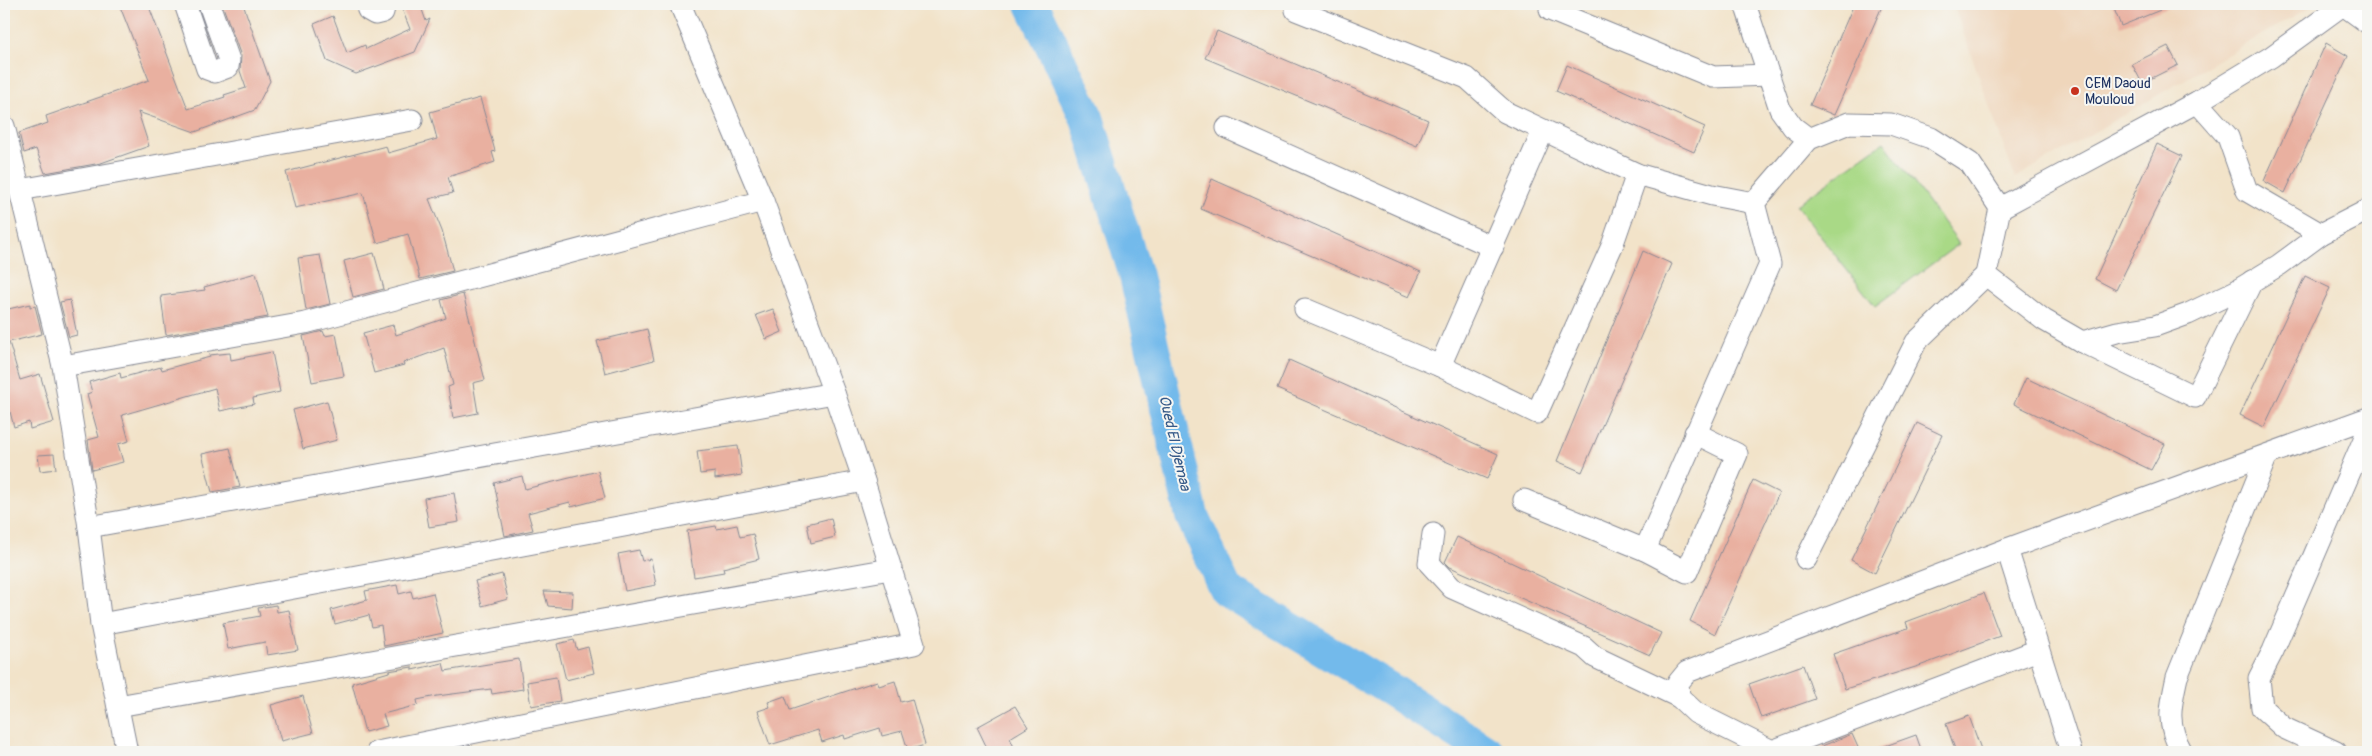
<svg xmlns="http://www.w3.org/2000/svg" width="2372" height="756" font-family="Pangolin,sans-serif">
<rect width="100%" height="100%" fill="#f6f6f2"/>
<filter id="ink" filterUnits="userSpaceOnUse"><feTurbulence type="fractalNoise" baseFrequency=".02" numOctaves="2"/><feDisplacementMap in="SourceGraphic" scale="10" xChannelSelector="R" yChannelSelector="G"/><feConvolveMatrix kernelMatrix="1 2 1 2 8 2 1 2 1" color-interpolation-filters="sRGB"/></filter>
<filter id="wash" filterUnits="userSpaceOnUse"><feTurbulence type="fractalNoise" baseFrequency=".0096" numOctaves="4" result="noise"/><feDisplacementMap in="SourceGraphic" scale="20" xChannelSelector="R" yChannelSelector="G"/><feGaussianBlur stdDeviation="1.12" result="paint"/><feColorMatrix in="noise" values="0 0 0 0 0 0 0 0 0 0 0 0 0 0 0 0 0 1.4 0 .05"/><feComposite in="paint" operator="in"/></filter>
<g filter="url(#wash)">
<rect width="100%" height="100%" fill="#f2e3c9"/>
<path fill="#efd6bb" d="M1953,4H2315L2015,178Z"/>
<path fill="#a9d986" stroke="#628472" d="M1884,142L1959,244L1875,306L1796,205Z"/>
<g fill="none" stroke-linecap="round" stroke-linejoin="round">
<path stroke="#73baeb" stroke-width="34" d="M1032,4L1087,118L1136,276L1192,516L1226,590L1391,690L1487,752"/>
</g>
<g id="blocks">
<g fill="#e9b0a0">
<path d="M119,4H148L188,109L225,97L224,95L246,88L240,71L241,56L222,4H243L270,81L255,110L195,132L138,112L149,146L101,163L45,173L36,149L24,153L19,133L48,123L46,116L149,80Z"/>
<path d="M400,4H420L426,21L430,19L415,52L356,74L327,61L314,24L333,16L347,53L365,45L366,49L410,29Z"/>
<path d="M1854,4H1883L1834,115L1810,105Z"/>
<path d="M2112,4H2175L2121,26Z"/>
<path d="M1217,31L1428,120L1417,146L1205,58Z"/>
<path d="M2326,43L2348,56L2285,193L2264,181Z"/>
<path d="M2168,46L2178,65L2142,83L2132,64Z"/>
<path d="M1567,65L1705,127L1694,152L1556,91Z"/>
<path d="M480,98L495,151L492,152L495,162L448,177L453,193L429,199L442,231L453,271L420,279L408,234L377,243L363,193L295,208L286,172L386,146L388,153L437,139L430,112Z"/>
<path d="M2157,144L2182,156L2116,290L2095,279Z"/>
<path d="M1212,179L1421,272L1409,297L1201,209Z"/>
<path d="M1643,251L1672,264L1582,472L1557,461Z"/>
<path d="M374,253L384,289L353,297L344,261Z"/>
<path d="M320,255L330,304L306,310L298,258Z"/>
<path d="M256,273L268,317L166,335L161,296L205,290L204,287Z"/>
<path d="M2305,276L2330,288L2264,427L2240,415Z"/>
<path d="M463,294L485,380L473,383L478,413L453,418L448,387L453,385L444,348L403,363L404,365L374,373L363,333L393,325L396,335L446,318L441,300Z"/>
<path d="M70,300L77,335L69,337L60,302Z"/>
<path d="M30,304V307L35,306L42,334L9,342L20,380L40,374L54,422L30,429L29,422L14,427L4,389V310Z"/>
<path d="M773,309L782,332L766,339L756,315Z"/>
<path d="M647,329L654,360L605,373L597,341Z"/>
<path d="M323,331L325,336L336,334L344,376L312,382L303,336Z"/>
<path d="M272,352L280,392L253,398L254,404L220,411L215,388L122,415L129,441L118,444L123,462L92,470L88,440L99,437L87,394L92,392L89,382L120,373L121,378L161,367L162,370L210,357L209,355L230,353L231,360Z"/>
<path d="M1289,360L1498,454L1487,479L1277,389Z"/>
<path d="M2026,378L2165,444L2151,470L2014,404Z"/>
<path d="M327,401L337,440L303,449L293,410Z"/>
<path d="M1917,423L1942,435L1875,573L1851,560Z"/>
<path d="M738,446L742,475L715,479V472L700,474L697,451Z"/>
<path d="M230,448L240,487L212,492L202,454Z"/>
<path d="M54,454L56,469L40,471L38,455Z"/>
<path d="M598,471L605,498L571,507L570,502L528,513L533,530L505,536L494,483L522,476L525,489Z"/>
<path d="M1753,480L1779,493L1715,634L1690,621Z"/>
<path d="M454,493L459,522L429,527L424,498Z"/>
<path d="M831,518L835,537L811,543L807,524Z"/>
<path d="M737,525L740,537L753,534L759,559L723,568L724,572L694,577L687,531L716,526L717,529Z"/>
<path d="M1457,537L1661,633L1650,655L1450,567L1445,562Z"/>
<path d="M639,550L642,561L651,559L656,585L625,591L618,554Z"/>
<path d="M502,574L508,599L482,606L475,581Z"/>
<path d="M397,585L399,594L411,591L413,598L433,593L443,633L384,646L381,625L372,627L369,615L335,624L331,610L367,600L365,591Z"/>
<path d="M544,591L573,592L572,608L548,606Z"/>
<path d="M1984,593L2000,636L1922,665L1845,689L1833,654L1908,628L1906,622Z"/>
<path d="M276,605L277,612L289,610L298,650L267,655L265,642L228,649L223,623L260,616L258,608Z"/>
<path d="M574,640L577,650L588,647L594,673L566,680L557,644Z"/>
<path d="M519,659L523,689L492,694L491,689L437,696L417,700L418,705L383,714L387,726L365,732L352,683L389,672V671L412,667V670L443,663L445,671Z"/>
<path d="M1803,665L1815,699L1761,718L1749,684Z"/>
<path d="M556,677L560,701L531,706L527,682Z"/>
<path d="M877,681L879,686L895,681L901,702L912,699L925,745L908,750L902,731L882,736L880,728L845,739L844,735L822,742L818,730L770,745L758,711L770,707L768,702L785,696L790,710Z"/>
<path d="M303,696L313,733L281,741L271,705Z"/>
<path d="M1015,706L1028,727L1010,738L1016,752H989L977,727Z"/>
<path d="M1969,716L1982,752H1956L1946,724Z"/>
<path d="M1852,734L1860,752H1824L1822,746Z"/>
<path d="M1916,735L1922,752H1874V750Z"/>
</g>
</g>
</g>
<g filter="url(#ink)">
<use href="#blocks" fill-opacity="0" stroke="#868994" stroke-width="1"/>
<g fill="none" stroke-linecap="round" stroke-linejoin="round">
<defs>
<g id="minor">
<path d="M185,4L207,69L215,72L228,67L229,60L209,4"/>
<path d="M366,4L368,10L375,14L383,12L385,4"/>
<path d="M1745,4L1780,109L1793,127L1809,139"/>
<path d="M2342,4L2368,23"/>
<path d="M1296,10L1467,78L1505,112L1637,174L1712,195L1754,203"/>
<path d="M1550,10L1713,77L1769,75"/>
<path d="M2197,102L2228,137L2247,191L2321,234"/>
<path d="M4,126L63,366L89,527L101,624L127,752"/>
<path d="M1227,128L1493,247"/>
<path d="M20,190L412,120"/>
<path d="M2000,208L1986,275L2044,320L2082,342L2117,332L2155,326L2188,314L2236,291L2279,265L2321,234L2368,210"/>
<path d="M1305,309L1440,366L1537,413L1612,246L1637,174"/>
<path d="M2082,342L2195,397L2252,281"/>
<path d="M63,366L305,323L763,201"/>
<path d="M1440,366L1543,131"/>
<path d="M1524,500L1645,550L1770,264L1754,203L1809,139L1849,123L1891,124L1931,138L1970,163L2000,208L2197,102L2271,57L2344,4"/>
<path d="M89,527L834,393"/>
<path d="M1433,534L1429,563L1452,588L1584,647L1595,657L1679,697"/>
<path d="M2007,549L2071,752"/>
<path d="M1645,550L1687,572L1737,454L1695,433"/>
<path d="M1806,559L1916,342L1986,275"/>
<path d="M101,624L864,481"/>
<path d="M118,706L890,569"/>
<path d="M1772,751L2038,650"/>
<path d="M377,752L914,644L864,481L834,393L763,201L680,4"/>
<path d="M1774,752L1696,713L1679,697L1678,683L1687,672L2007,549L2368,418"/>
<path d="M2182,752C2166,724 2170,708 2177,677L2267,455"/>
<path d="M2336,752L2284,728L2262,708L2259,678L2273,651L2368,430"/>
</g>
</defs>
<use href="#minor" stroke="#868994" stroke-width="23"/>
<use href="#minor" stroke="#fff" stroke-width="21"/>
</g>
</g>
<circle fill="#c8321e" stroke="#f6f6f2" stroke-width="2" cx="2075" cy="91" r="5"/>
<g text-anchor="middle" stroke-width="4" stroke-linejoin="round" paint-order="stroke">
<g font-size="14" fill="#1b2f5e" stroke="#f6f6f2" text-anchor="start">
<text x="2085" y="88">CEM Daoud<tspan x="2085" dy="16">Mouloud</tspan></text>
</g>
<g font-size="15" font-style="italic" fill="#355988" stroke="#f6f6f2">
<text transform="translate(1175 443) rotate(77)" y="5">Oued El Djemaa</text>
</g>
</g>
<rect width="2372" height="756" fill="none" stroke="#f6f6f2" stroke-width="20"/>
</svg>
